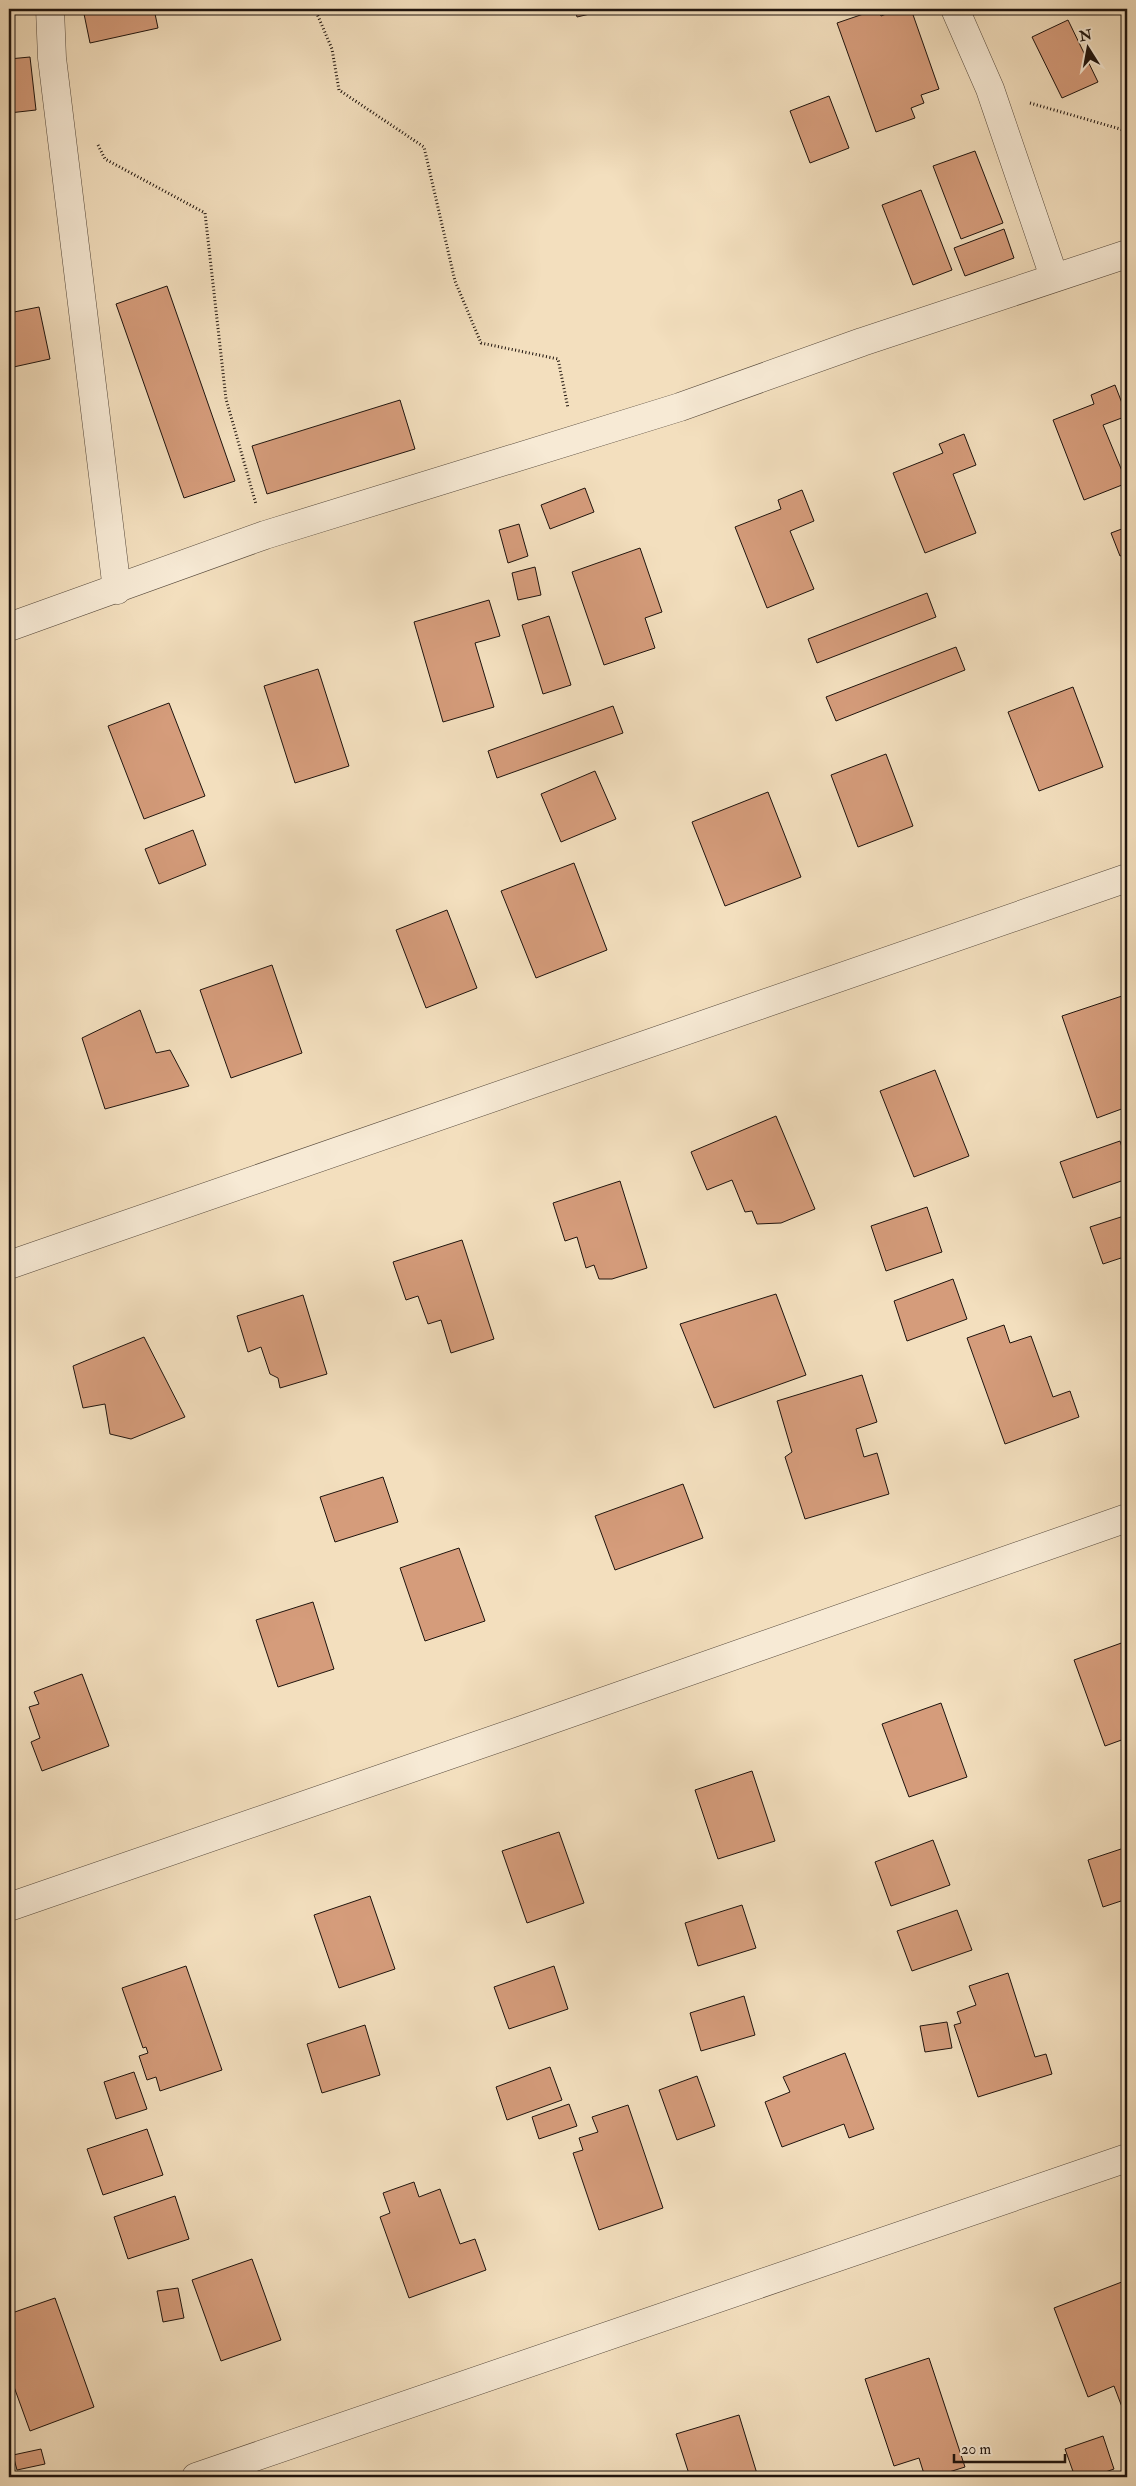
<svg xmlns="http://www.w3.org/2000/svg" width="1136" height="2486" font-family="'IM FELL Double Pica',serif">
<rect width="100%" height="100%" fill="#f3dfbe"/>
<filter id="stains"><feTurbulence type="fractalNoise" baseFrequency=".004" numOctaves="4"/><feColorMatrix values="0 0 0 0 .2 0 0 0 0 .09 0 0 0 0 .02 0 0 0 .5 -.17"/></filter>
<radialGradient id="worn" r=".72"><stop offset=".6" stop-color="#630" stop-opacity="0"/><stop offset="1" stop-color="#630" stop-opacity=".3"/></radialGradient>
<g fill="#d59c7b" stroke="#1f140e">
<path d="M83,9H154L158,28L90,43Z"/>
<path d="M575,9H593L594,13L577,17Z"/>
<path d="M878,9L881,16L899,9H911L939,89L921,95L924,103L911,108L915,118L876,132L837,23Z"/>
<path d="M1068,20L1098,82L1062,98L1032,37Z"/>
<path d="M30,57L36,110L9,113V59Z"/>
<path d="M829,96L849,148L810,163L790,111Z"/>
<path d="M975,151L1003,223L961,239L933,166Z"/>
<path d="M921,190L952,270L913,285L882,205Z"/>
<path d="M1004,229L1014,258L965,276L954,248Z"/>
<path d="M167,286L235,481L184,498L116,304Z"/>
<path d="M39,307L50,359L9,368V313Z"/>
<path d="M1115,385L1127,416L1103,425L1127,483L1084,500L1053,420L1094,404L1091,395Z"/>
<path d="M400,400L415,449L267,494L252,446Z"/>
<path d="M964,434L976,465L953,474L976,533L925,553L893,473L943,453L939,444Z"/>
<path d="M585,488L594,512L550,529L541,505Z"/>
<path d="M802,490L814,521L790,531L814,589L767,608L735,527L781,509L778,500Z"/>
<path d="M519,524L528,556L508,563L499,530Z"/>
<path d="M1127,527V554L1120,556L1111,533Z"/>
<path d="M640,548L662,612L645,618L655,648L604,665L572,572Z"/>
<path d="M535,567L541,595L518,600L512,573Z"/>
<path d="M927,593L936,617L817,663L808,639Z"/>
<path d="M489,600L500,636L475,643L494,707L443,722L414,622Z"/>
<path d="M549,616L571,685L543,694L522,625Z"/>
<path d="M956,647L965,670L836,721L826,697Z"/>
<path d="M318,669L349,766L295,783L264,686Z"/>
<path d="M1073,687L1103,767L1039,791L1008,712Z"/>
<path d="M169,703L205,796L144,819L108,726Z"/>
<path d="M613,706L623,733L497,778L488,751Z"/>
<path d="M886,754L913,826L858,847L831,775Z"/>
<path d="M595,771L616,819L561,842L541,794Z"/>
<path d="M768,792L801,877L725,906L692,822Z"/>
<path d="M193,830L206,865L159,884L145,849Z"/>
<path d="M574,863L607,950L536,978L501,891Z"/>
<path d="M447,910L477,988L426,1008L396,930Z"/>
<path d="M272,965L302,1053L231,1078L200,990Z"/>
<path d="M1125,995L1127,1000V1107L1097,1118L1062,1016Z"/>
<path d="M140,1010L156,1053L170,1050L189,1086L105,1109L82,1038Z"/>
<path d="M935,1070L969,1156L914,1177L880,1091Z"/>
<path d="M776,1116L815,1209L781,1223L757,1224L752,1211L745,1212L732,1180L707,1190L691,1152Z"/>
<path d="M1120,1141L1127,1163V1179L1073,1198L1060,1162Z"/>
<path d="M620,1181L647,1268L612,1279H599L594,1265L586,1268L577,1237L565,1241L553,1203Z"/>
<path d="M927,1207L942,1252L886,1271L871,1226Z"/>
<path d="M1127,1215V1256L1103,1264L1090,1227Z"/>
<path d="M462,1240L494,1339L451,1353L441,1320L428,1324L418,1296L406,1300L393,1262Z"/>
<path d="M953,1279L967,1319L907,1341L894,1301Z"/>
<path d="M776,1294L806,1375L714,1408L680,1324Z"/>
<path d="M303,1295L327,1374L280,1388L278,1378L270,1374L261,1347L248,1352L237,1316Z"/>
<path d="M1004,1325L1010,1343L1031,1336L1053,1397L1070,1391L1079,1417L1005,1444L967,1338Z"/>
<path d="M144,1337L185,1417L131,1439L110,1434L105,1404L83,1408L73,1366Z"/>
<path d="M862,1375L877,1422L856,1429L864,1457L877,1453L889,1494L805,1519L785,1457L792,1452L777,1401Z"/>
<path d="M383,1477L398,1522L335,1542L320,1497Z"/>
<path d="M683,1484L703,1538L615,1570L595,1516Z"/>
<path d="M459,1548L485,1621L425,1641L400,1568Z"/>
<path d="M313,1602L334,1669L278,1687L256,1620Z"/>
<path d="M1127,1641V1738L1105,1746L1074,1660Z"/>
<path d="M82,1674L109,1746L42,1771L31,1742L40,1738L29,1707L39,1704L34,1692Z"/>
<path d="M941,1703L967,1777L909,1797L882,1724Z"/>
<path d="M752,1771L775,1841L718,1859L695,1790Z"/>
<path d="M559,1832L584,1903L527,1923L502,1851Z"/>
<path d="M933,1840L950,1885L891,1906L875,1862Z"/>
<path d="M1127,1847V1899L1103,1907L1088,1860Z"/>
<path d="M370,1896L395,1969L339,1988L314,1915Z"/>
<path d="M742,1905L756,1948L698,1966L685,1923Z"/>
<path d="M957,1910L972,1950L912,1971L897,1931Z"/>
<path d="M186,1966L222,2070L160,2091L156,2077L147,2080L139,2056L148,2053L146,2047L143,2048L122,1988Z"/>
<path d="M554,1966L568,2009L509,2029L494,1987Z"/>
<path d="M1008,1973L1035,2057L1046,2054L1052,2074L978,2097L954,2025L961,2023L957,2012L976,2005L969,1986Z"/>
<path d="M744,1996L755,2035L701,2051L690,2013Z"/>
<path d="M947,2022L952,2048L925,2052L920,2026Z"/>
<path d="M365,2025L380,2075L322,2093L307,2044Z"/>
<path d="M845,2053L874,2129L849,2138L844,2124L782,2147L765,2102L790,2092L783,2077Z"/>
<path d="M550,2067L562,2100L507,2120L496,2087Z"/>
<path d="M134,2072L147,2109L116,2119L104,2082Z"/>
<path d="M697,2076L715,2126L677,2140L659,2090Z"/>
<path d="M569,2104L577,2126L539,2139L532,2117Z"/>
<path d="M628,2105L663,2208L599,2230L573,2153L583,2150L579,2138L598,2132L592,2117Z"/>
<path d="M147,2129L163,2175L103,2195L87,2149Z"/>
<path d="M414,2182L419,2197L440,2189L460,2244L475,2239L486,2270L409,2298L380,2217L390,2213L383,2193Z"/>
<path d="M175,2196L189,2239L128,2259L114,2217Z"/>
<path d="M252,2259L281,2340L221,2361L192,2280Z"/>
<path d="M1127,2280V2405L1122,2407L1114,2386L1088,2397L1054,2308Z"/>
<path d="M178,2288L184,2318L163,2322L157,2291Z"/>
<path d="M55,2298L94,2407L30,2431L9,2373V2314Z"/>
<path d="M929,2358L965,2467L933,2477H925L919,2458L894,2466L865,2379Z"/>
<path d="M739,2415L758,2477H690L676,2434Z"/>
<path d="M1103,2436L1114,2469L1091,2477H1075L1065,2449Z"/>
<path d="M41,2449L45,2464L17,2470L13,2455Z"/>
</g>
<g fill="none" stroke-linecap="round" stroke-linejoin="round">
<defs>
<g id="minor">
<path d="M50,9L52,58L117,590"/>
<path d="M955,9L990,89L1054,277"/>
<path d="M9,627L265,535L680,407L862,342L1127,254"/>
<path d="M9,1265L1127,878"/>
<path d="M9,1907L522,1730L1127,1518"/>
<path d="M196,2477L1127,2158"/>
</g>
</defs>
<use href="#minor" stroke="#54473a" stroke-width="29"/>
<g stroke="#1f140e" stroke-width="3" stroke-dasharray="1 2.5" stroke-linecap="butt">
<path d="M315,9L332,49L339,90L424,147L455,281L481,343L558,359L568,408"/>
<path d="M1030,103L1127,131"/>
<path d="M98,145L105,159L205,213L226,399L256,504"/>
</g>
<use href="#minor" stroke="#f7ead5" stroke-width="28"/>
</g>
<rect width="1136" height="2486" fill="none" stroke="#f3dfbe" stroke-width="30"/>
<rect x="10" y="10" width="1116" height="2466" fill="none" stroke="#1f140e" stroke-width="2.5"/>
<rect x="15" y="15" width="1106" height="2456" fill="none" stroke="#1f140e"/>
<g transform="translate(1088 48) rotate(349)" stroke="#f7ead5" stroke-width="4" paint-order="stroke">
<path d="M0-4L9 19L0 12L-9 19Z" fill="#1f140e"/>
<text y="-8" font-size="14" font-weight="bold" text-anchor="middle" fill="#1f140e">N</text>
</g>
<path d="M954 2454v8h111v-8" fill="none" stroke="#1f140e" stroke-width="2.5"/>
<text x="961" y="2454" font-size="15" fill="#1f140e" stroke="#f7ead5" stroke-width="4" paint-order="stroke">20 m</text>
<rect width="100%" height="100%" filter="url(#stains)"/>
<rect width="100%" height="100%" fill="url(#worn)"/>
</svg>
